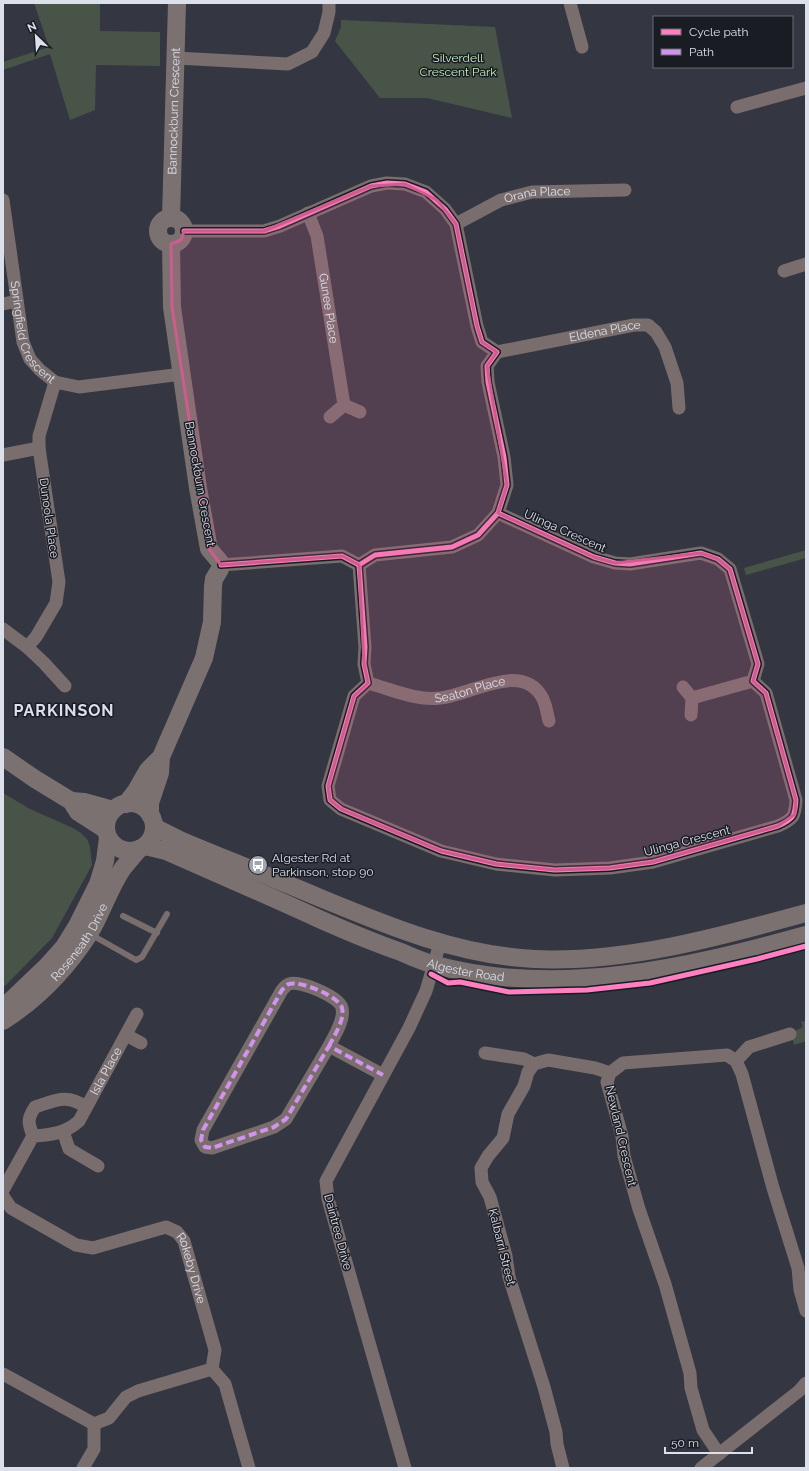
<svg xmlns="http://www.w3.org/2000/svg" width="809" height="1471" font-family="Raleway,sans-serif">
<rect width="100%" height="100%" fill="#343741"/>
<g fill="#495448">
<path d="M34,3H100V31L160,32V66L96,65L95,110L70,120L50,54L3,70V62L49,47Z"/>
<path d="M341,20L495,27L512,118L427,98H380L335,41L341,27Z"/>
<path d="M806,550V558L746,575L744,568Z"/>
<path d="M3,793L30,809L73,828L81,833L87,839L90,847L92,865L52,938L3,988Z"/>
<path d="M806,1021V1041L794,1045L791,1033L803,1027L801,1022Z"/>
</g>
<g fill="none" stroke-linecap="round" stroke-linejoin="round">
<g stroke="#796e6d" stroke-width="6">
<path d="M123,916L157,933"/>
<path d="M90,934L136,960L142,957L167,914"/>
</g>
<g stroke="#796e6d" stroke-width="13">
<path d="M570,3L582,47"/>
<path d="M176,58L288,64L312,52L324,33L329,12V3"/>
<path d="M737,107L806,88"/>
<path id="s1" d="M3,200L23,342L30,359L40,370L55,382L79,387L182,374"/>
<path id="s2" d="M308,213L317,236L344,405"/>
<path id="s3" d="M456,224L501,200L532,192L625,190"/>
<path d="M184,231H264L280,226L371,186L387,183L405,184L426,192L445,209L456,224L477,326L482,342L497,352L487,366L488,382L504,457L507,485L498,513L478,535L452,547L375,555L359,565L342,556L221,565"/>
<path d="M784,271L806,264"/>
<path d="M3,304L17,301"/>
<path id="s4" d="M497,352L634,325H648L656,332L665,347L677,383L679,408"/>
<path d="M330,417L344,405L360,412"/>
<path d="M3,455L39,448"/>
<path d="M359,565L365,647L364,664L368,683L354,696L328,786L330,800L341,809L441,851L496,864L555,870L610,868L653,862L778,826C794,819 795,816 796,800L766,693L753,681L758,664L730,569L718,559L701,553L630,564L615,563L594,557L498,513"/>
<path d="M3,629L27,647L44,663L65,686"/>
<path d="M27,647L36,637L56,603L59,582L39,448V436L55,382"/>
<path id="s5" d="M368,683C391,689 416,701 440,698C471,695 521,661 542,697C546,704 547,713 549,721"/>
<path d="M683,687L692,698L691,715"/>
<path d="M692,698L753,681"/>
<path d="M126,1035L141,1043"/>
<path d="M329,1046C334,1036 345,1020 342,1008C340,997 300,980 289,984C286,985 284,988 282,990L203,1130L201,1140L205,1147L212,1148L274,1127L286,1119L329,1046L383,1075"/>
<path d="M485,1053L524,1059L534,1064"/>
<path d="M736,1061L749,1047L790,1034"/>
<path d="M63,1131L69,1149L98,1166"/>
<path d="M33,1136C28,1123 27,1119 35,1107C55,1101 66,1093 86,1107"/>
<path id="s6" d="M3,1190L33,1136C51,1135 66,1133 79,1121L137,1014"/>
<path id="s7" d="M3,1196L11,1208L76,1245L93,1248L166,1227L177,1232L184,1241L215,1350L212,1369L225,1384L249,1468"/>
<path d="M3,1374L94,1424"/>
<path d="M719,1454L703,1430L691,1388L690,1373L665,1284L639,1209L624,1156L622,1136L607,1082L610,1073L623,1063L727,1055L736,1061L742,1074L773,1188L798,1268L800,1290L806,1311"/>
<path d="M83,1468L94,1449V1424L109,1418L126,1397L138,1391L212,1369"/>
<path d="M405,1468L328,1199L326,1181L409,1028L426,991L440,943"/>
<path d="M563,1468L557,1444L556,1432L544,1387L509,1277L506,1256L490,1197L482,1182L481,1168L488,1156L503,1138L508,1114L524,1086L528,1072L534,1064L548,1060L595,1068L610,1073"/>
<path d="M701,1468L799,1391L806,1383"/>
</g>
<g stroke="#7b7171" stroke-width="18">
<path id="s8" d="M171,218L177,3"/>
<circle cx="171" cy="231" r="13"/>
<path d="M3,757L35,779L71,801L78,812L106,830"/>
<path d="M71,801L84,802L113,810"/>
<circle cx="130" cy="827" r="24"/>
<path d="M126,804L136,791L148,770L161,757L204,658L212,622L213,586L214,579L220,569L221,565L220,562L209,549L198,488L172,307L171,244"/>
<path d="M150,815V803L160,773L161,757"/>
<path d="M154,827L182,841C228,860 273,878 318,897C388,926 457,955 534,959C625,963 719,937 806,913"/>
<path id="s9" d="M145,846L166,851C216,873 267,895 317,918C344,930 372,942 401,952C412,957 424,962 435,965C559,998 686,968 806,935"/>
<path d="M3,1008L47,966L64,947L77,926L98,884L105,861L108,838"/>
<path id="s10" d="M3,1021C37,999 67,968 89,934C102,913 109,888 123,868C128,862 134,855 139,849"/>
</g>
<path stroke="#d193ec" stroke-width="4" stroke-dasharray="8 4" stroke-linecap="butt" d="M329,1046C334,1036 345,1020 342,1008C340,997 300,980 289,984C286,985 284,988 282,990L203,1130L201,1140L205,1147L212,1148L274,1127L286,1119L329,1046L383,1075"/>
<defs>
<g id="cycleway">
<path d="M184,231H264L280,226L371,186L387,183L405,184L426,192L445,209L456,224L477,326L482,342L497,352L487,366L488,382L504,457L507,485L498,513L478,535L452,547L375,555L359,565L342,556L221,565"/>
<path d="M359,565L365,647L364,664L368,683L354,696L328,786L330,800L341,809L441,851L496,864L555,870L610,868L653,862L778,826C794,819 795,816 796,800L766,693L753,681L758,664L730,569L718,559L701,553L630,564L615,563L594,557L498,513"/>
<path d="M431,974L448,983L460,982L509,992L587,990L650,983L757,959L806,946"/>
</g>
</defs>
<use href="#cycleway" stroke="#1a1c24" stroke-width="8"/>
<use href="#cycleway" stroke="#ff80c0" stroke-width="5"/>
</g>
<path fill="#cb5e8d" fill-opacity="0.2" stroke="#cb5e8d" stroke-width="3" stroke-linejoin="round" d="M405,184L437,200L456,224L477,326L482,342L497,352L487,366L507,485L498,513L594,557L615,563L701,553L718,559L730,569L758,664L753,681L766,693L796,800L795,814L778,826L653,862L610,868L555,870L496,864L441,851L341,809L330,800L328,786L354,696L368,683L364,664L359,565L342,556L221,565L209,549L172,307L171,244L181,240L184,231H264L371,186Z"/>
<defs>
<symbol id="bus-disc" viewBox="-11 -11 22 22"><circle r="9.5" fill="#a1a5b0" stroke="#1a1c24"/><path d="M-5-6H5V4H4V6H2V4H-2V6H-4V4H-5ZM-3.5-4V0h7V-4ZM-3.5 1.2v1.5H-2V1.2ZM2 1.2v1.5H3.5V1.2Z" fill="#fff"/></symbol>
</defs>
<g fill-rule="evenodd">
<use href="#bus-disc" x="247" y="854" width="22" height="22"/>
</g>
<g text-anchor="middle" stroke-width="3" stroke-linejoin="round" paint-order="stroke">
<g font-size="12" fill="#c7efbe" stroke="#1a1c24">
<text x="458" y="62">Silverdell<tspan x="458" dy="14">Crescent Park</tspan></text>
</g>
<g font-size="12" fill="#dce0eb" stroke="#1a1c24">
<text dy="4" stroke="none"><textPath href="#s8" startOffset="107">Bannockburn Crescent</textPath></text>
<text dy="4" stroke="none"><textPath href="#s3" startOffset="88">Orana Place</textPath></text>
<text dy="4" stroke="none"><textPath href="#s2" startOffset="98">Gunee Place</textPath></text>
<text dy="4" stroke="none"><textPath href="#s1" startOffset="138">Springfield Crescent</textPath></text>
<text dy="4" stroke="none"><textPath href="#s4" startOffset="110">Eldena Place</textPath></text>
<text transform="translate(200 484) rotate(80)" y="4">Bannockburn Crescent</text>
<text transform="translate(49 518) rotate(82)" y="4">Dunoola Place</text>
<text transform="translate(565 531) rotate(24)" y="4">Ulinga Crescent</text>
<text dy="4" stroke="none"><textPath href="#s5" startOffset="105">Seaton Place</textPath></text>
<text transform="translate(687 841) rotate(-15)" y="4">Ulinga Crescent</text>
<text dy="4" stroke="none"><textPath href="#s10" startOffset="111">Roseneath Drive</textPath></text>
<text dy="4" stroke="none"><textPath href="#s9" startOffset="345">Algester Road</textPath></text>
<text dy="4" stroke="none"><textPath href="#s6" startOffset="168">Isla Place</textPath></text>
<text transform="translate(621 1136) rotate(77)" y="4">Newland Crescent</text>
<text transform="translate(338 1232) rotate(75)" y="4">Daintree Drive</text>
<text transform="translate(502 1247) rotate(76)" y="4">Kalbarri Street</text>
<text dy="4" stroke="none"><textPath href="#s7" startOffset="234">Rokeby Drive</textPath></text>
</g>
<g font-size="12" fill="#dce0eb" stroke="#1a1c24" text-anchor="start">
<text x="272" y="862">Algester Rd at<tspan x="272" dy="14">Parkinson, stop 90</tspan></text>
</g>
<g font-size="16" font-weight="bold" letter-spacing="1" fill="#dce0eb" stroke="#1a1c24">
<text x="64" y="716">PARKINSON</text>
</g>
</g>
<rect width="809" height="1471" fill="none" stroke="#dce0eb" stroke-width="8"/>
<rect x="653" y="16" width="140" height="52" fill="#1a1c24" stroke="#686a74"/>
<rect x="661" y="29" width="20" height="6" fill="#ff80c0" stroke="#686a74"/>
<text x="689" y="36" font-size="12" fill="#dce0eb">Cycle path</text>
<rect x="661" y="49" width="20" height="6" fill="#d193ec" stroke="#686a74"/>
<text x="689" y="56" font-size="12" fill="#dce0eb">Path</text>
<g transform="translate(36 36) rotate(335)" stroke="#1a1c24" stroke-width="3" paint-order="stroke">
<path d="M0-3L7 15L0 10L-7 15Z" fill="#dce0eb"/>
<text y="-6" font-size="11" font-weight="bold" text-anchor="middle" fill="#dce0eb">N</text>
</g>
<path d="M665 1447v6h87v-6" fill="none" stroke="#dce0eb" stroke-width="2"/>
<text x="671" y="1447" font-size="12" fill="#dce0eb" stroke="#1a1c24" stroke-width="3" paint-order="stroke">50 m</text>
</svg>
